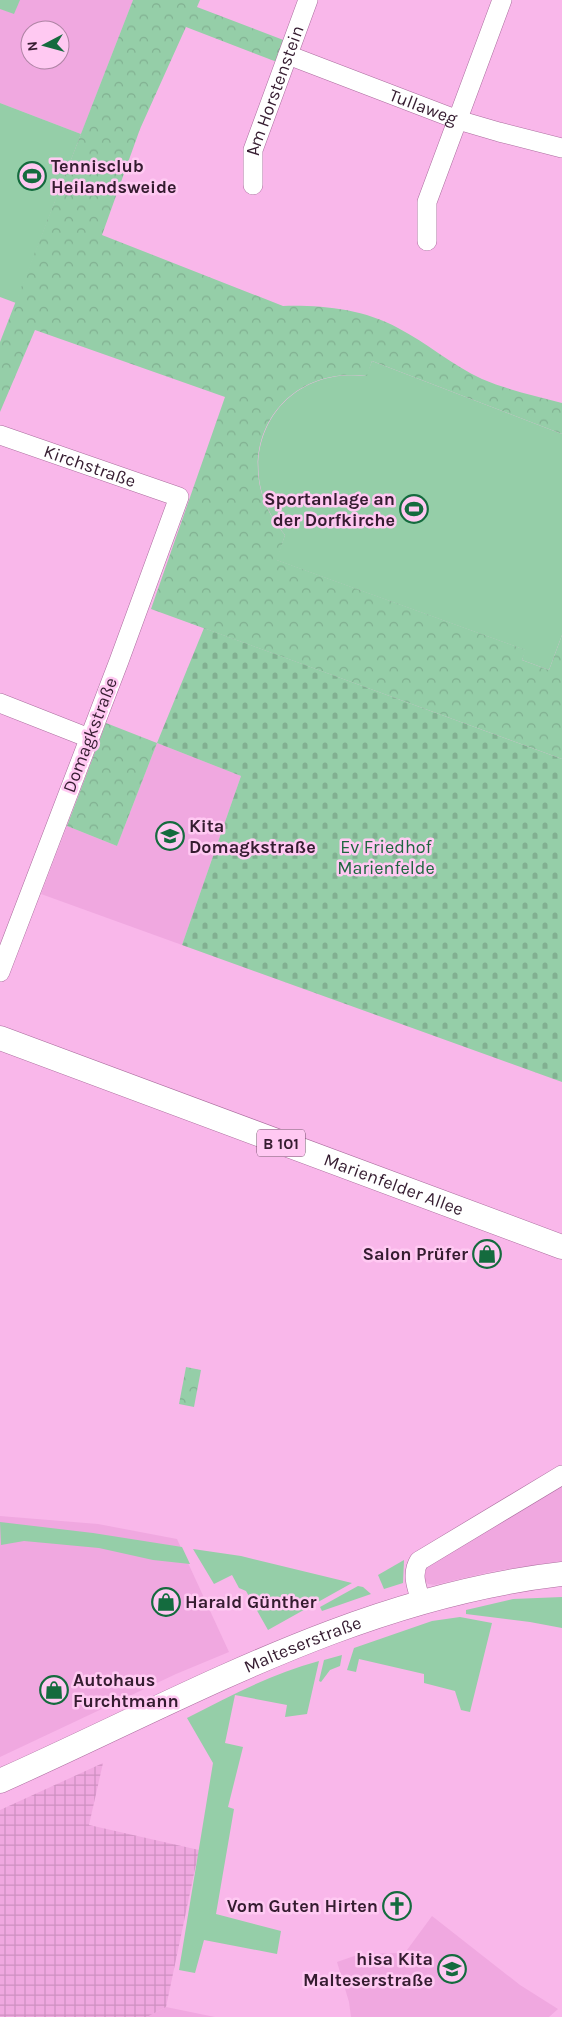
<svg xmlns="http://www.w3.org/2000/svg" width="562" height="2017" font-family="Karla,sans-serif">
<defs>
<pattern id="industrial-grid" width="8" height="8" patternUnits="userSpaceOnUse" patternTransform="scale(1.25)"><rect width="8" height="8" fill="#f0a8e0"/><path d="M0 4h8M4 0v8" fill="none" stroke="#ce90c0"/></pattern>
<pattern id="forest-crowns" width="20" height="18" patternUnits="userSpaceOnUse" patternTransform="scale(1.25)"><rect width="20" height="18" fill="#95cea8"/><path d="M2 6a3 3 0 1 1 6 0M12 15a3 3 0 1 1 6 0" fill="none" stroke="#81b091"/></pattern>
<pattern id="cemetery-stones" width="16" height="16" patternUnits="userSpaceOnUse" patternTransform="scale(1.25)"><rect width="16" height="16" fill="#95cea8"/><path d="M2 7V4a2 2 0 0 1 4 0v3zM10 15v-3a2 2 0 0 1 4 0v3z" fill="#81b091"/></pattern>
</defs>
<rect width="100%" height="100%" fill="#f9b7ea"/>
<g fill="#f0a8e0" fill-rule="evenodd">
<path d="M0,0H133L81,134L0,103ZM30,30H60V60H30Z"/>
<path d="M157,743L241,776L182,945L41,894L67,826L117,846Z"/>
<path d="M562,1486V1561L494,1571L434,1585L428,1584L423,1579V1570L427,1565Z"/>
<path d="M0,1516L98,1524L177,1539L229,1652L176,1674L0,1757Z"/>
<path d="M432,1916L520,1985L558,2009L549,2017H351L349,2002L337,1962L360,1954L401,1953L403,1960L415,1957L407,1950Z"/>
<path d="M166,2007L215,2017H147Z"/>
</g>
<path fill="url(#industrial-grid)" d="M103,1763L89,1825L199,1850L166,2007L147,2017H0V1810Z"/>
<g fill="#95cea8">
<path d="M0,0H20L14,14L0,9Z"/>
<path d="M0,103L81,134L16,303L0,297Z"/>
<path d="M372,361L562,434V635L549,670L522,660L525,650L276,560L285,535C225,465 272,365 366,376Z"/>
<path d="M0,1522L93,1533L182,1547L190,1564L153,1560L99,1548L24,1541L1,1545Z"/>
<path d="M193,1549L241,1556L352,1583L268,1630L246,1591L239,1588L232,1575L214,1584Z"/>
<path d="M404,1560L403,1583L384,1589L378,1575Z"/>
<path d="M358,1586L363,1587L371,1594L322,1611L320,1607Z"/>
<path d="M562,1597V1628L530,1622L466,1614V1610L513,1599Z"/>
<path d="M460,1617L492,1623L470,1712L461,1710L455,1691L424,1683V1674L359,1659L356,1672L347,1670L354,1648L432,1621Z"/>
<path d="M342,1655L340,1666L330,1670L321,1682L319,1681L324,1660Z"/>
<path d="M319,1661L307,1714L285,1717L287,1705L235,1695L225,1743L243,1747L228,1807L234,1809L216,1914L281,1931L277,1954L204,1940L195,1973L179,1970L213,1763L187,1718C230,1696 271,1674 319,1661Z"/>
</g>
<g fill="url(#forest-crowns)">
<path d="M133,0H200L197,7L286,41L277,62L186,27L140,129L102,235L283,306C322,305 363,309 398,328C427,343 452,365 482,379C508,390 535,396 562,403V434L372,361L367,376C272,364 224,465 285,535L277,560L526,650L522,660L549,670L562,635V759L151,609L225,397L35,330L0,412V342Z"/>
<path d="M106,723L157,743L117,846L67,826Z"/>
<path d="M186,1367L201,1370L194,1407L179,1404Z"/>
</g>
<path fill="url(#cemetery-stones)" d="M204,628L562,759V1082L182,945L241,776L157,743Z"/>
<g fill="none" stroke-linecap="round" stroke-linejoin="round">
<defs>
<g id="minor">
<path id="s1" d="M288,55L458,120L499,132L562,148"/>
<path id="s2" d="M253,185V150L308,0"/>
<path d="M427,241V202L502,0"/>
<path id="s3" d="M0,435L179,497L119,661L0,972"/>
<path d="M0,703L89,738"/>
<path d="M421,1601C417,1588 411,1574 419,1561L562,1475"/>
</g>
<g id="major">
<path id="s4" d="M0,1038L562,1247"/>
<path id="s5" d="M0,1781C184,1699 358,1597 562,1574"/>
</g>
</defs>
<use href="#minor" stroke="#ab6d9e" stroke-width="20"/>
<use href="#major" stroke="#ab6d9e" stroke-width="25"/>
<use href="#minor" stroke="#fff" stroke-width="19"/>
<use href="#major" stroke="#fff" stroke-width="24"/>
</g>
<defs>
<symbol id="stadium-ring" viewBox="-11 -11 22 22"><circle r="9.5" fill="#ffc9f2" stroke="#146b3e" stroke-width="1.5"/><path d="M0-5a6.5 5 0 1 0 0 10a6.5 5 0 1 0 0-10ZM-3.5-1.8h7v3.6h-7Z" fill="#146b3e"/></symbol>
<symbol id="school-ring" viewBox="-11 -11 22 22"><circle r="9.5" fill="#ffc9f2" stroke="#146b3e" stroke-width="1.5"/><path d="M0-5L7-2L0 1L-7-2ZM-4 1L0 2.5L4 1V4Q0 6-4 4Z" fill="#146b3e"/></symbol>
<symbol id="shop-ring" viewBox="-11 -11 22 22"><circle r="9.5" fill="#ffc9f2" stroke="#146b3e" stroke-width="1.5"/><path d="M-5-2.5h2.3a2.7 3.5 0 0 1 5.4 0H5L5.5 6h-11ZM-1.5-2.5h3a1.5 2.3 0 0 0-3 0Z" fill="#146b3e"/></symbol>
<symbol id="church-ring" viewBox="-11 -11 22 22"><circle r="9.5" fill="#ffc9f2" stroke="#146b3e" stroke-width="1.5"/><path d="M-1.2-6h2.4v3.5h3.3v2.4h-3.3V6h-2.4V-.1h-3.3v-2.4h3.3Z" fill="#146b3e"/></symbol>
</defs>
<g fill-rule="evenodd">
<use href="#stadium-ring" x="16" y="160" width="32" height="32"/>
<use href="#stadium-ring" x="398" y="493" width="32" height="32"/>
<use href="#school-ring" x="154" y="820" width="32" height="32"/>
<use href="#shop-ring" x="471" y="1238" width="32" height="32"/>
<use href="#shop-ring" x="150" y="1586" width="32" height="32"/>
<use href="#shop-ring" x="38" y="1674" width="32" height="32"/>
<use href="#church-ring" x="381" y="1890" width="32" height="32"/>
<use href="#school-ring" x="436" y="1953" width="32" height="32"/>
</g>
<g text-anchor="middle" stroke-width="5" stroke-linejoin="round" paint-order="stroke">
<rect fill="#ffc9f2" stroke="#72506a" stroke-width="1" x="257" y="1129.5" width="48" height="27" rx="4"/>
<g font-size="16" font-weight="bold" fill="#351c30">
<text x="281" y="1149">B 101</text>
</g>
<g font-size="18" fill="#351c30" stroke="#ffc9f2">
<text dy="6" stroke="none"><textPath href="#s2" startOffset="98">Am Horstenstein</textPath></text>
<text dy="6" stroke="none"><textPath href="#s1" startOffset="145">Tullaweg</textPath></text>
<text dy="6" stroke="none"><textPath href="#s3" startOffset="95">Kirchstraße</textPath></text>
<text transform="translate(90 735) rotate(-69)" y="6">Domagkstraße</text>
<text dy="6" stroke="none"><textPath href="#s4" startOffset="420">Marienfelder Allee</textPath></text>
<text dy="6" stroke="none"><textPath href="#s5" startOffset="332">Malteserstraße</textPath></text>
</g>
<g font-size="18" font-weight="bold" fill="#351c30" stroke="#ffc9f2" text-anchor="start">
<text x="51" y="172">Tennisclub<tspan x="51" dy="21">Heilandsweide</tspan></text>
<text x="395" y="505" text-anchor="end">Sportanlage an<tspan x="395" dy="21">der Dorfkirche</tspan></text>
<text x="189" y="832">Kita<tspan x="189" dy="21">Domagkstraße</tspan></text>
<text x="468" y="1260" text-anchor="end">Salon Prüfer</text>
<text x="185" y="1608">Harald Günther</text>
<text x="73" y="1686">Autohaus<tspan x="73" dy="21">Furchtmann</tspan></text>
<text x="378" y="1912" text-anchor="end">Vom Guten Hirten</text>
<text x="433" y="1965" text-anchor="end">hisa Kita<tspan x="433" dy="21">Malteserstraße</tspan></text>
</g>
<g font-size="18" fill="#1d663e" stroke="#ffc9f2">
<text x="386" y="853">Ev Friedhof<tspan x="386" dy="21">Marienfelde</tspan></text>
</g>
</g>
<g transform="translate(45 45) rotate(264)"><circle r="24" fill="#ffc9f2" stroke="#ae84a4"/>
<path d="M0-4L9 19L0 12L-9 19Z" fill="#146b3e"/>
<text y="-8" font-size="14" font-weight="bold" text-anchor="middle" fill="#351c30">N</text>
</g>
</svg>
